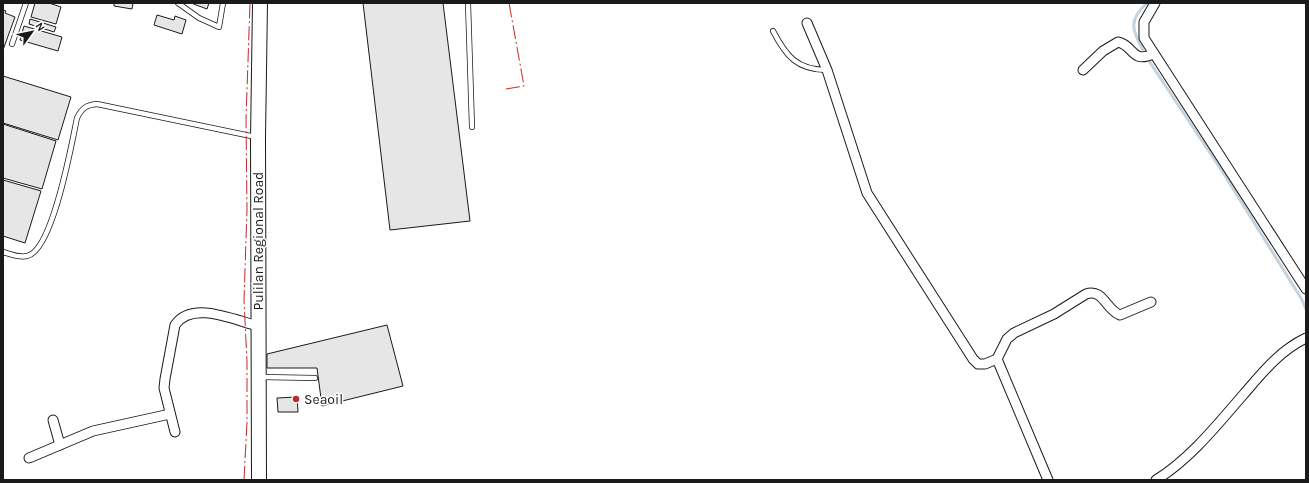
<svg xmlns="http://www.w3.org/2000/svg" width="1309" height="483" font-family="Karla,sans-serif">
<rect width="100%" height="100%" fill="#fff"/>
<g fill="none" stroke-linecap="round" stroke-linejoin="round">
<g stroke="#c6d2dc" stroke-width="3">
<path d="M1143,50C1132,30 1128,20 1147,3"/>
<path d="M1149,61L1222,171L1301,298L1306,309"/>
</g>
</g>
<g fill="#e6e6e6" stroke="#1a1a1a">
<path d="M35,3H49L61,7L56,24L31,17Z"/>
<path d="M114,3H133L132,9L114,6Z"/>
<path d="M191,3H209L207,9Z"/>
<path d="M363,3H443L470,221L390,230Z"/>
<path d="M3,10L6,11L5,13L15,17L3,50Z"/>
<path d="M157,15L174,20L175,16L186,20L182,34L154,25Z"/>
<path d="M30,19L56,27L54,32L29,24Z"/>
<path d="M24,26L62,37L58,51L20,40Z"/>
<path d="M3,76L71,97L58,140L3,123Z"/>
<path d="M3,124L56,141L42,189L3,178Z"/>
<path d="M3,180L41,191L25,243L3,236Z"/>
<path d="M387,325L403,386L322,406L317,368H267V354Z"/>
<path d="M297,397L298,412H278L277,398Z"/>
</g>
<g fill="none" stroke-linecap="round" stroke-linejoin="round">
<defs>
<g id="lane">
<path d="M178,3L199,18L219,27L223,3"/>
<path d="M468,3L472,127"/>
<path d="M773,31C786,56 797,70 827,70"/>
<path d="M12,44L26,3"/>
<path d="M3,252C11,254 18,258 27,256C53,251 72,142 77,118C82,108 86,105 97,104L256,137"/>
<path d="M261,377L315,378"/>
</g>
<g id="street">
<path d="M1155,3L1144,22V38L1306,289"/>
<path d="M807,23L827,70L867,193L973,359L978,364H985L997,359L1048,480"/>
<path d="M1083,70L1103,51L1118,42C1134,45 1131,64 1153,54"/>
<path d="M997,359L1007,339L1014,333L1054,314L1086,294C1103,288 1106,310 1120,315L1151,302"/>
<path d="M53,420L60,445"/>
<path d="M175,432L164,388L165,379L175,325C192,300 234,320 258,326"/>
<path d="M29,458L93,431L170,414"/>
<path d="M1156,480C1190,459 1217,425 1243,395C1262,373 1279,351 1306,338"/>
</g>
<path id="primary" d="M259,480L258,138L260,3"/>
</defs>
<use href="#lane" stroke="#1a1a1a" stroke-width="6"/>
<use href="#street" stroke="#1a1a1a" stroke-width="11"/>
<use href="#primary" stroke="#1a1a1a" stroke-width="16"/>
<use href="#lane" stroke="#fff" stroke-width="4.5"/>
<use href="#street" stroke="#fff" stroke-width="9"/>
<use href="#primary" stroke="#fff" stroke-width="14"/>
<g stroke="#c62828" stroke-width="1" stroke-dasharray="14 3 2 3" stroke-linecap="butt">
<path d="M506,89L524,86L509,3"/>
<path d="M244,480L247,422V362L244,300L247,210L246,119L250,3"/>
</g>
</g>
<circle fill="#c62828" stroke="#fff" stroke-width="1.5" cx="296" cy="399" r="4"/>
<g text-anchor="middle" stroke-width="3" stroke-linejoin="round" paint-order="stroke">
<g font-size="14" fill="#1a1a1a" stroke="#fff">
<text transform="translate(258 241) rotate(-90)" y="5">Pulilan Regional Road</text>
</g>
<g font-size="14" fill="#1a1a1a" stroke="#fff" text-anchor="start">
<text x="304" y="404">Seaoil</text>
</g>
</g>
<rect width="1309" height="483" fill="none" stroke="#1a1a1a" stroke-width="8"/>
<g transform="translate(32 32) rotate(57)" stroke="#ffffff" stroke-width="3" paint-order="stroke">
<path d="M0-3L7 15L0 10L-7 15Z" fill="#1a1a1a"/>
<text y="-6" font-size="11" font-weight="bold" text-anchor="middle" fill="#1a1a1a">N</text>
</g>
</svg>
